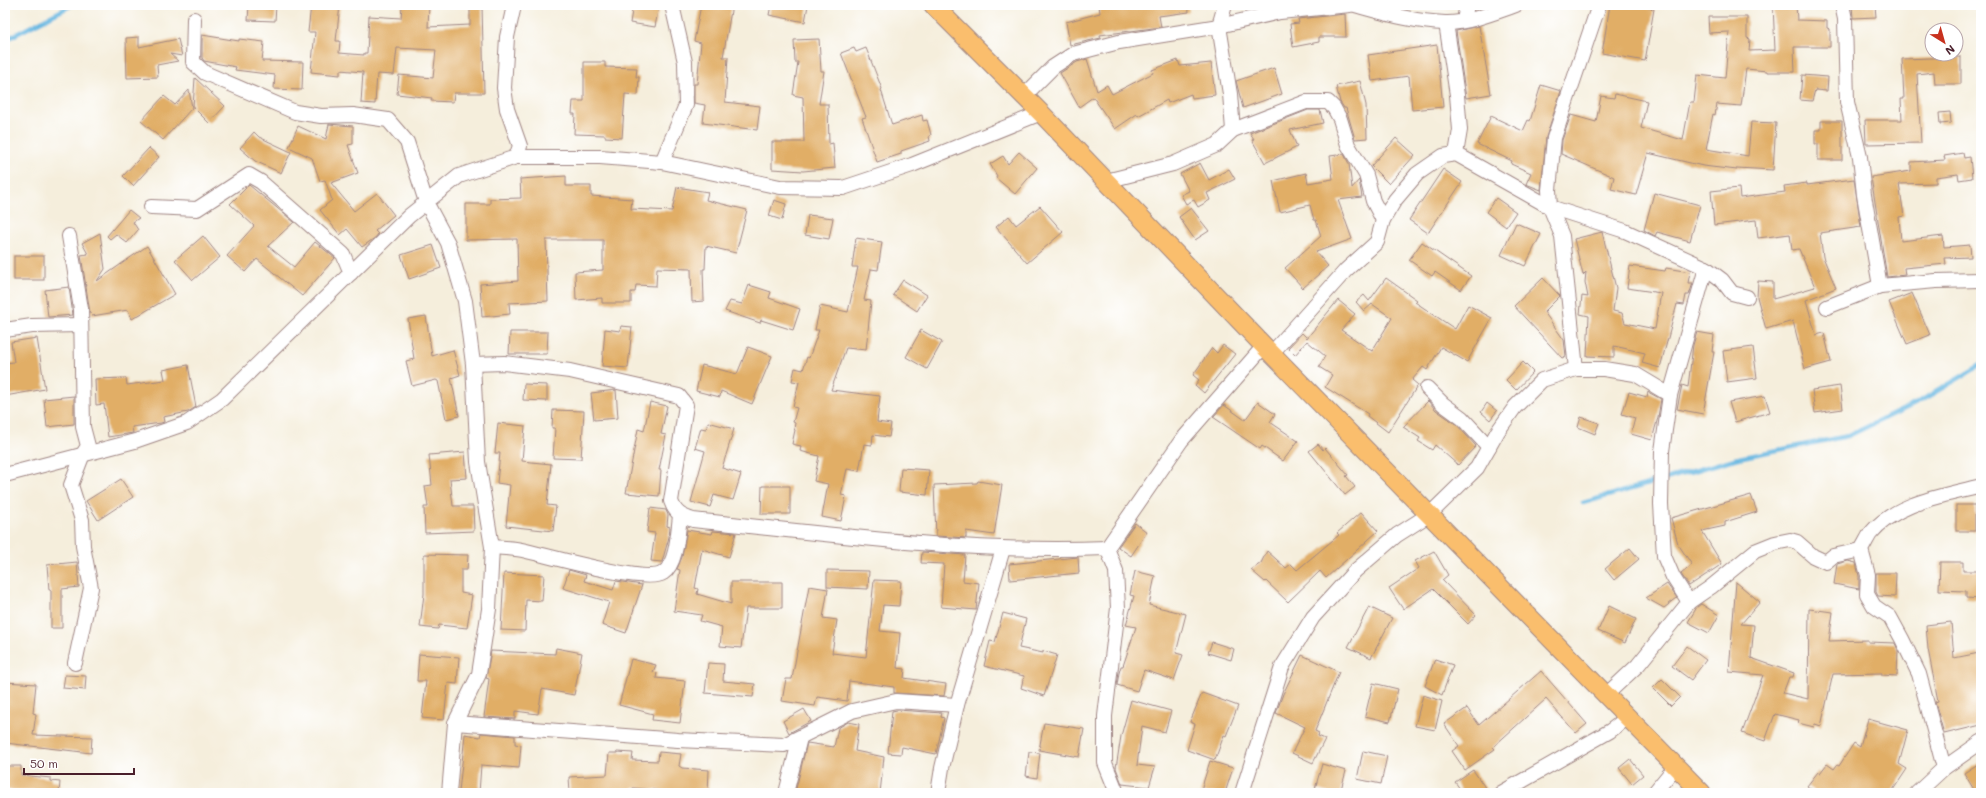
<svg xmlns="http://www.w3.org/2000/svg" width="1986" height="798" font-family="Mali,sans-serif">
<rect width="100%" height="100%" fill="#fff"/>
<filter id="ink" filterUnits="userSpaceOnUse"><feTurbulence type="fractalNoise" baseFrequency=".025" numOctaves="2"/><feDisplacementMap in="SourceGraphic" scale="8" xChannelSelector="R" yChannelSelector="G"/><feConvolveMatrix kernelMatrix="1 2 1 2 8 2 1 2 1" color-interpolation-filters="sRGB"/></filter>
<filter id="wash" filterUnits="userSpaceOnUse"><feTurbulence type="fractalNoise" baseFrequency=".012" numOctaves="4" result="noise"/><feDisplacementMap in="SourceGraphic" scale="16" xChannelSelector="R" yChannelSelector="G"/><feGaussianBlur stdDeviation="0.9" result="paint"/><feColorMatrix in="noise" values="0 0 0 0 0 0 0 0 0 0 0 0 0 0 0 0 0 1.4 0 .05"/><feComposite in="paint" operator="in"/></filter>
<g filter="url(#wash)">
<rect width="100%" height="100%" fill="#f5eedc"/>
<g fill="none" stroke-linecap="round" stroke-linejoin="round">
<g stroke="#65b6e0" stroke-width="4.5">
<path d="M5,40L72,5"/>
<path d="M1583,503L1738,458L1848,436L1917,403L1981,365"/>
</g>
</g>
<g id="blocks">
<g fill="#e1ae66">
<path d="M249,5H276L275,21L248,20Z"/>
<path d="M311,5H340L336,41H340L339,53L364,55V53H367L369,16L401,18L402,5H429L428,27L470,25V5H482L484,93H454L453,102L431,101L432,98L397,94L399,75L433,78L436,50L397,48L394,75L377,74L375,104L361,103L363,72L340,70V75L311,72L315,32H308Z"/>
<path d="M633,5H659L655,27L630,23Z"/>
<path d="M701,5H732L723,57H728L725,102L760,106L757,130L703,123L705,105L694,103V84H697L701,43L694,41Z"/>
<path d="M771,5H808L805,22L769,15Z"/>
<path d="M1099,5H1188L1189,12L1159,16L1161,27L1100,35L1101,38L1070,45L1066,22L1100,13Z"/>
<path d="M1610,5H1638L1654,9L1645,61L1602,53Z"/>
<path d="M1773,5H1796L1797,20L1827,21V28L1830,29V47H1794L1795,72H1767V71L1746,69L1741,106L1717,104L1715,115L1713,114L1706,149L1748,156L1751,122L1776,123L1773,170L1737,168V170L1703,166L1648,153L1636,195L1611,189L1614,177L1561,154L1562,140L1571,115L1596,122L1601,96L1614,98L1615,94L1647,101L1641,128L1683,140L1690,102H1694L1697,75L1725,78L1729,32L1709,33L1708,17H1747V38L1750,39L1749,51L1775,50Z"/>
<path d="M1852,5H1875L1876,17L1853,18Z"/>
<path d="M1345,14L1346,37H1319V42L1293,47L1290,24L1299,23L1298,19Z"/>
<path d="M1479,26L1491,94L1466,98L1456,31Z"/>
<path d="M202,35L239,41V39L264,42L262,61L303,62L302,90L274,89L275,75L235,70L236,67L204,61L202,58Z"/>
<path d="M139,37V47L178,39L182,56L170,54L178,61L157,65L158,77L127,78L126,38Z"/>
<path d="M819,39L821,71H824L819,104H828L829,144L833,143L835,168L803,171L772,169V142H804L803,97L793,95L798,62H795L794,40Z"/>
<path d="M1437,45L1443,107L1412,110L1409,76L1372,81L1368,55Z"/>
<path d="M854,48L856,52L866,48L882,89L881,90L892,125L922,115L923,121L927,120L931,135L929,136L930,141L901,151V154L877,162L862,118L866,117L841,53Z"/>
<path d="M1961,57V84H1935L1934,72L1917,74L1921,143L1866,144L1865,120H1902L1901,99H1904L1902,59Z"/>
<path d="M1087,59L1097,91L1107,85L1112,94L1153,73L1152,70L1178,60L1180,66L1211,63L1215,95L1192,98L1191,94L1168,103L1167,100L1138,116L1137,114L1115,129L1093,97L1079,107L1060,73L1077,62Z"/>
<path d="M584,62H605V67L637,68L636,77H639L638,95L625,94L622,138L605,137V135L574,134L575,114H572L573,101H584Z"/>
<path d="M1274,68L1282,94L1243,108L1236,81Z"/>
<path d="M1802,75L1828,77L1827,91L1815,90L1812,101L1800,100Z"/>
<path d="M195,78L225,106L209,123L193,107Z"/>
<path d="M1360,81L1366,105L1367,138L1355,139L1346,108H1344L1340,102L1336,86Z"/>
<path d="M1541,85L1561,91L1546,137L1541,190L1526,184L1531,173L1511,164L1512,161L1477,144L1491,116L1523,131L1528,120L1530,121Z"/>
<path d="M189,90L192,108L163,140L141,121L164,96L175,105Z"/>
<path d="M1308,110H1320L1323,123L1290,130L1297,147L1265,163L1252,140L1254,139L1250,133Z"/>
<path d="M1950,112L1951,123L1940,124L1939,113Z"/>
<path d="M1821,121H1842V160H1818V144H1815V130H1821Z"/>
<path d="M329,124L353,126V144L348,145L358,173L331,183L354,211L377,193L394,215L375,231L378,234L376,237L362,247L347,229L340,235L320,210L332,200L325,180L320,181L312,158L289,147L298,126L326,139Z"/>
<path d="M254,132L259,137L291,152L281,173L255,161L240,148Z"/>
<path d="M1396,138L1415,155L1389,184L1371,166Z"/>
<path d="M149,148L159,157L133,186L123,176Z"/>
<path d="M1019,152L1037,168L1015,194L996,178L997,176L990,164L1003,156L1008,164Z"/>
<path d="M1963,153L1964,158L1970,157L1972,178L1959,180L1958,174L1936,177V183L1899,184L1904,216L1899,217L1901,241L1943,236L1944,247L1970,245L1971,257L1945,258L1946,264L1904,268L1905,275L1887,277L1871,177L1911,171V162L1945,160L1944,156Z"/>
<path d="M1344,154L1349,164L1352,188L1359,180L1362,197L1338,200L1352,239L1316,252L1328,266L1303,288L1285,268L1321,236L1316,220H1314L1310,205L1280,212L1273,181L1306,173L1308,183L1333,179L1330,156Z"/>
<path d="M1200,163L1209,180L1229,169L1235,179L1207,193L1210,200L1198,207L1194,200L1186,204L1181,195L1189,191L1180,174Z"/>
<path d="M1443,169L1462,182L1428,233L1409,220Z"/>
<path d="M566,176V186H591V196L632,199L631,209L672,211L677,187L708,192L706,200L747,210L736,253L706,246L705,269H703L704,301L692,302L691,269L657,268L656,286L636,285L635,292H631V303H602V298L576,300L575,272L603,270V240H546L548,301L509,303L510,314L482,317L480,284L518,281L517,239L466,240V204H490V199L521,198L520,179Z"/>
<path d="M1854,179L1861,227L1820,233L1823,257L1836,288L1806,300L1816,335L1824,333L1831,362L1805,369L1793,321L1766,329L1757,297L1758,281L1773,282V299L1815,287L1799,249L1792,250L1790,234L1758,238L1756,220L1714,225L1711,191L1739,188L1740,198L1785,192L1784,186L1807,183V185Z"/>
<path d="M249,185L294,222L268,246L294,267L315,242L335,258L302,296L257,259L245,272L227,256L254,226L230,204Z"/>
<path d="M1654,193L1700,205L1690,241L1657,232L1655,236L1644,230Z"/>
<path d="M1496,198L1516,212L1506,227L1486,212Z"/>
<path d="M774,200L786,204L782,220L769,216Z"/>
<path d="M1040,206L1063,232L1027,263L996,227L1009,216L1016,225Z"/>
<path d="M1191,208L1209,231L1195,240L1179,217Z"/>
<path d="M129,210L139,218L133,222L138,230L127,243L116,234L110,239L107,236Z"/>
<path d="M808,215L833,218L829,239L805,235Z"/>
<path d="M1516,223L1541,234L1525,266L1501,255Z"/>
<path d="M1602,232L1616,288L1613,311L1622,313L1625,323L1655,329L1661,293L1627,288L1630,266L1665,271L1666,268L1690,272L1688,283H1693L1689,295H1686L1684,305L1677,304L1660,368L1642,363L1645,353L1614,346V357L1587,356L1589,316L1580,314L1582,296L1588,297L1585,282L1586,272L1583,275L1574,239Z"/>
<path d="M100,233L105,269L97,281L147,246L175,294L132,319L128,310L92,316L91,313H90L81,255L88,254L82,243Z"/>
<path d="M203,236L220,257L193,280L175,260Z"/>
<path d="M856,238L882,242L878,270L871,269L864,300L871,301L866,350L846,348L831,390L880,396L877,422L891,424L889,437L873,435L872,445L864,444L859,471L847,469L841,495L846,496L841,521L822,517L828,484L814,481L819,456L800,451L801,446L792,444L795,430L794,429L795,423L793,422L797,408L793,407L799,382L792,381L795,368L803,370L807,357L809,358L819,330H815L820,306L848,312L858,267H852Z"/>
<path d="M1422,242L1471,276L1461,290L1435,272L1432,276L1409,260Z"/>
<path d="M433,245L441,268L409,279L401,255Z"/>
<rect x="14" y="256" width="30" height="24"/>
<path d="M1386,278L1417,300L1415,302L1455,329L1468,305L1492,318L1467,362L1441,347L1427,370L1423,367L1412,380L1418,385L1388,432L1367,416L1368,414L1325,387L1332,375L1319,367L1325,356L1307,341L1295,355L1288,348L1302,333L1307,338L1338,300L1355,314L1341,330L1372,351L1392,318L1372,304L1364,311L1356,302L1364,295L1369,301Z"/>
<path d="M1543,278L1560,296L1544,312L1564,340L1566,356L1562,358L1514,306Z"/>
<path d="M903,280L927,295L917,311L893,295Z"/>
<path d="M749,285L771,292L769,298L800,309L793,330L761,320L760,323L725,311L730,301L742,304Z"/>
<path d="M69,287L73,315L48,317L45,290Z"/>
<path d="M1912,293L1930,335L1907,344L1889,302Z"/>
<path d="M426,316L432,356L453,350L460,375L451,378L459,416L446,419L438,381L436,380L412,386L406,361L414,359L408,319Z"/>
<path d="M621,326L632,327L628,368L602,366L605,329L620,331Z"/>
<path d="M921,330L942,342L927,369L906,357Z"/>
<path d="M510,332H548L547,354H509Z"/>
<path d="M1697,332L1714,335L1712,352H1714L1703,414L1677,409L1682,385L1688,387L1693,345Z"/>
<path d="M37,338L45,389L5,396V363L14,362L11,342Z"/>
<path d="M1223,345L1235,354L1204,393L1195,385L1199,380L1193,375L1212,348L1217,353Z"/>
<path d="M748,347L772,356L752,404L721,391L720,397L696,391L702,365L737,374Z"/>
<path d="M1753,347L1757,378L1727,382L1723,351Z"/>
<path d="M1523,362L1533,372L1516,390L1506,380Z"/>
<path d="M188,365L196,407L188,412L163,417L164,422L161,423L132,427L133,433L108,437L104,404L96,405L95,379L126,378L127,385L165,380L163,370Z"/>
<path d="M524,384L547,385V401L523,400Z"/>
<path d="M1840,386L1843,409L1815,413L1812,390Z"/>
<path d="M616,390L618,418L594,420L591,393Z"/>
<path d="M1629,392L1647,397L1648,392L1661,399L1658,417L1652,440L1631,434L1635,418L1622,414Z"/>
<path d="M74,396V424L47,427L44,399Z"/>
<path d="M1765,396L1770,412L1735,422L1729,402Z"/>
<path d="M1428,401L1436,410L1456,424L1476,446L1458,465L1435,445L1432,450L1418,441L1420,438L1403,427Z"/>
<path d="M650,402L667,406L661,434L666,435L659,470H661L659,496L626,493L638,429L644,431Z"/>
<path d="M1258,402L1275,414L1270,422L1298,441L1283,461L1262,446L1260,449L1213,417L1224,405L1245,420Z"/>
<path d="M1487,403L1497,411L1490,420L1481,412Z"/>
<path d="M553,410L584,411L581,459L553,458L555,428H552Z"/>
<path d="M1581,417L1599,423L1595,434L1578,427Z"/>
<path d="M708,422L734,429L722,468L741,474L733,500L714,495L710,507L691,502L705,451L695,448L701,428L706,429Z"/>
<path d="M498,423L525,426L522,461L551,464L547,505L556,506L553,531L506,526L510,485L497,483L500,453H495Z"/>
<path d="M1318,444L1323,450L1325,448L1348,475L1346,476L1355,487L1345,495L1309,451Z"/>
<path d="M465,452L467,478L450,479L453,506H473L474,531L425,533L424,507H428L425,486L432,485L429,455Z"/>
<path d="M901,468L929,470L927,495L899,492Z"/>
<path d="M121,479L133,497L98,520L86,501Z"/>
<path d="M978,481L1002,485L994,535L966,531V538L936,536L934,485L977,483Z"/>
<path d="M762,486H790V514H761Z"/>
<path d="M1751,495L1757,512L1725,522V526L1702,531L1722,564L1689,586L1681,574L1692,565L1678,544L1671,518Z"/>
<rect x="1956" y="505" width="19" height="26"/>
<path d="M650,508L666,510L668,515L667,526L670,527L669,537L662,562L651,561L655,533L647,532Z"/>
<path d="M1361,512L1378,531L1326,578L1320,571L1288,602L1266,581L1265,582L1251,570L1261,563L1267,551L1286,568L1291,564L1297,570L1339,535L1337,533Z"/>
<path d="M1135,523L1147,532L1131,556L1118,547Z"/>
<path d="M687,530L712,534L713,531L736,533L729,557L702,549L695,588L698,589L697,594L731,604V582H782V608H746L741,648L720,646L722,627L700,621L702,615L674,611L680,570L677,569L682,557Z"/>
<path d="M1630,548L1639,559L1614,580L1605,569Z"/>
<path d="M1434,551L1448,575L1442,580L1476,615L1468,624L1433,589L1403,609L1389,588L1419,568L1415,561Z"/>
<path d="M922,552L965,555L963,581L979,583L976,610L941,607L944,564L921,563Z"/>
<path d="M424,554L468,555L467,570H461V593L472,595L467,628L439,625L438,629L420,627L424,594Z"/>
<path d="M1078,557L1079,573L1010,580L1009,564Z"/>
<path d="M1848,561L1856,563L1859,576V589L1834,584L1837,564Z"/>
<path d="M77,562L79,587L62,589V628H51V590H49L47,565Z"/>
<path d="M1940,562H1963V571H1981V599L1966,598V591L1939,590Z"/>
<path d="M569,570L586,575L584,581L613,590L616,581L642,585L626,633L602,625L609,602L563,588Z"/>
<path d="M827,570L869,571L868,589L827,587Z"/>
<path d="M1135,571L1155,576L1149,605L1186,614L1176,653L1183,655L1174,680L1144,670L1137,691L1117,685L1119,673L1121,666H1123L1136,627L1126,625L1134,596L1130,595Z"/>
<path d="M504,573L544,575L542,601L526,600L525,631L501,630Z"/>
<path d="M1876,573H1896L1895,597L1878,596L1876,592Z"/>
<path d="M874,580L901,581L899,606L883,605L880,631L900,633L897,668L905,669L904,678L946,684L944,696L894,693V687L849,681L847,701L817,697L815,706L782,701L786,679H792L809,586L828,589L823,618L837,620L832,653L866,657Z"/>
<path d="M1736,582L1760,602L1741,624L1754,625L1751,658L1794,673L1793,677H1789L1783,693L1808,699L1809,609L1833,612L1829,641L1868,640V642L1895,643L1898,650L1897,676L1882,675V673L1833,674L1821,726L1815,724L1814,727L1798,723L1799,720L1775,714L1765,741L1742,733L1763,675L1729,672Z"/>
<path d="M1667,584L1677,598L1664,608L1646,598Z"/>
<path d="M1701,604L1719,615L1709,633L1688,622L1697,607Z"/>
<path d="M1609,606L1636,619L1625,643L1598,631Z"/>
<path d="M1369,607L1392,618L1371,658L1348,647Z"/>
<path d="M1003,613L1026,619L1019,648L1043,653V651L1057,655L1044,696L1021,688L1024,676L984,666L990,641L995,642Z"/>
<path d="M1951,622L1954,658L1979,653L1981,666V725L1944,734L1935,702L1938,701L1928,649L1926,625Z"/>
<path d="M1212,642L1234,649L1231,660L1208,653Z"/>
<path d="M1687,646L1706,660L1691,680L1672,666Z"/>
<path d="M556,648L582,653L574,695L542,689L538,714L515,711V719L484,717L489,679L486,678L491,651L555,654Z"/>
<path d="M419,654L459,657L457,684L448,683L444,720L422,718L426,681H417Z"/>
<path d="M1302,655L1339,672L1315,731L1319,733L1318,736L1325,739L1313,763L1292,753L1305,727L1276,713L1283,694Z"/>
<path d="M631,659L656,665L653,672L657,673L656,678L685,681L680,723L652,720L653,714L619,705Z"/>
<path d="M1435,659L1453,665L1442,695L1425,686Z"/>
<path d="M708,663L724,664L723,681L755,684L753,697L705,693Z"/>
<path d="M1541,671L1587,724L1576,733L1546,699L1493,747L1495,749L1465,770L1452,751L1459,746L1444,724L1467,708L1479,725Z"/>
<path d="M65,675L86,676L85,690L63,688Z"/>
<path d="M1662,679L1680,697L1671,706L1653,688Z"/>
<path d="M5,682L36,684L33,713L36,714L33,735L92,737L91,753L5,743Z"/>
<path d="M1373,683L1398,689L1390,722L1365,716Z"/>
<path d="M1202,693L1238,706L1226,736L1224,735L1215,760L1187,750L1195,724L1190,722Z"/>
<path d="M1423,695L1442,701L1435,730L1415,726Z"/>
<path d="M1131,700L1171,711L1165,732L1142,726L1137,765L1155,767L1149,787L1122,784L1116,768L1121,736Z"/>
<path d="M804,709L811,721L789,733L783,721Z"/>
<path d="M897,710L942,713L941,717L944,718L936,754L902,747L901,754L888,753L892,711Z"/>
<path d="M1868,719L1908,730L1899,764L1907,769L1891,793H1816L1807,786L1818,772L1820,773L1827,764L1834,769L1837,765L1839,766L1854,743L1860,747Z"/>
<path d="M848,722L859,724L855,751L884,757L880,793H795L807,743L834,747L838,728Z"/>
<path d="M1044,723L1084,729L1079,757L1039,750Z"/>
<path d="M481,733L515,736V744L521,745L519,768L481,765L479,793L459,792L465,734L480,737Z"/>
<path d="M1363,751L1387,756L1381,784L1357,779Z"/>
<path d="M617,752L633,753L632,760L658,761L659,752L681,754L679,766L682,768L709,770L708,793H685L633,788V793H570L569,777L607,775L609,753H617Z"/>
<path d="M1029,752L1040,753L1037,778L1026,776Z"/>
<path d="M1630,759L1643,775L1632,784L1619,768Z"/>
<path d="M1210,761L1233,768L1225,793H1200Z"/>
<path d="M1981,762V793H1976L1964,773Z"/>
<path d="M1322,764L1346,771L1340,793H1329L1315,789Z"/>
<path d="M5,766H21V775L51,778V781L60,782L59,793H41V790H5Z"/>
<path d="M1473,770L1486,789L1480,793H1463L1455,782Z"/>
</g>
</g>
</g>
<g filter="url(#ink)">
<use href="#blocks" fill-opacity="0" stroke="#a08684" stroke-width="1"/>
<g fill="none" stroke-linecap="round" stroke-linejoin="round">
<defs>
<g id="minor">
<path d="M1355,5C1384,13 1414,22 1445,23C1465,24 1496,12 1516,5"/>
<path d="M1842,5L1845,19L1847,102L1860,157L1864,195L1880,286"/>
<path d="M513,10L507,37L504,88L507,109L520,146L516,157"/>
<path d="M194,19L193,62L205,73L295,112L321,116L353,115L388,120L407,142L426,202L448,243L465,301L473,364L478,462L492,547L489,609L479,674L455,723L449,793"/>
<path d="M1464,20L1467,5"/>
<path d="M1446,23L1457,95L1460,130L1456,154"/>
<path d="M1024,96L1053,67L1073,54L1119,42L1219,26L1280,12L1350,5"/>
<path d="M1233,130L1306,102H1328L1334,108L1340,119L1348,145L1366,175L1373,201L1383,220"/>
<path d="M662,162L686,105L685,62L672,5"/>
<path d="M1106,181L1173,164L1217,145L1233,130L1230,94L1219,26L1225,5"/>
<path d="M151,207L197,209L249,175L261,182L343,254L351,273"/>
<path d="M69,236L81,309L83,427L88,446L83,454L71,485L82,520L83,546L91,588L75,663"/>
<path d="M1827,307L1880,286L1936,281L1981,280"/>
<path d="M5,330L32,326L80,325"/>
<path d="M1271,354L1346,270L1377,242L1383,220L1395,200L1417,174L1443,156L1456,154L1550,207L1625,231L1706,268L1722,280L1732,293L1747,297"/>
<path d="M473,364L504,363L570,371L679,396L686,405L671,501C675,513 681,516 693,520C830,534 969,554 1107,548"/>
<path d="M1576,369L1562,236L1550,207L1549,190L1554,138L1599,5"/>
<path d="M1427,388L1443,404L1462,418L1489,447"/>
<path d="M5,475L135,441L187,423L222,399L409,216L459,176L516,157H600L662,162L780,187L843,188L912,165L1041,113"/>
<path d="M492,547C502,548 512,548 522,550C546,555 646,585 663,573C677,564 678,531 680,516"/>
<path d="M1107,548L1181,441L1264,346"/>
<path d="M1107,548L1116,571L1118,608L1105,716V763L1117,793"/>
<path d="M1689,602L1673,577L1664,556L1661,504L1662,451L1670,395L1706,268"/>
<path d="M1606,695L1638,665L1689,602L1711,587L1755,551L1775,543L1790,540L1797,542L1813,556L1826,562L1833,556L1861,550"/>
<path d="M455,723L678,740L784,745L852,711L896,701L957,705"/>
<path d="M1944,768L1919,674L1902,639L1890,617L1874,606L1867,594L1868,575L1861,550C1864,545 1867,539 1870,534C1896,502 1944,496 1981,486"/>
<path d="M786,793L800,738"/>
<path d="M938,793L942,768L957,705L1003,549"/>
<path d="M1242,793L1282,667L1313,617L1355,571L1397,535L1430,514L1477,468L1498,431L1515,407L1542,380L1576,369H1604L1635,374L1670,395"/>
<path d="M1501,793L1610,731L1627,718"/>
<path d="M1654,793L1676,766"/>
<path d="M1917,793L1944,768L1981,742"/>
</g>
<path id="major" d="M933,5L1041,113L1264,346L1702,793"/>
</defs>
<use href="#minor" stroke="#a08684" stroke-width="16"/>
<use href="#major" stroke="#a08684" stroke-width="20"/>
<use href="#minor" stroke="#fff" stroke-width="14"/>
<use href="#major" stroke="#fabe6d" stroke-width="18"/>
</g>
</g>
<rect width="1986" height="798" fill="none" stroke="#fff" stroke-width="20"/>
<g transform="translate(1944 42) rotate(143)"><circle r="19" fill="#ffffff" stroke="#b7a5aa"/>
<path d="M0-3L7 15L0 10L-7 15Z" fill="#c8321e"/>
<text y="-6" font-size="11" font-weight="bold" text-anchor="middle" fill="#4a1f2b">N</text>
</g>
<path d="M24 768v6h110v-6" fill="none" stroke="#4a1f2b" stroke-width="2"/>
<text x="30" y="768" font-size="12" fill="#4a1f2b" stroke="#ffffff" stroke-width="3" paint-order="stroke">50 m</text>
</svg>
